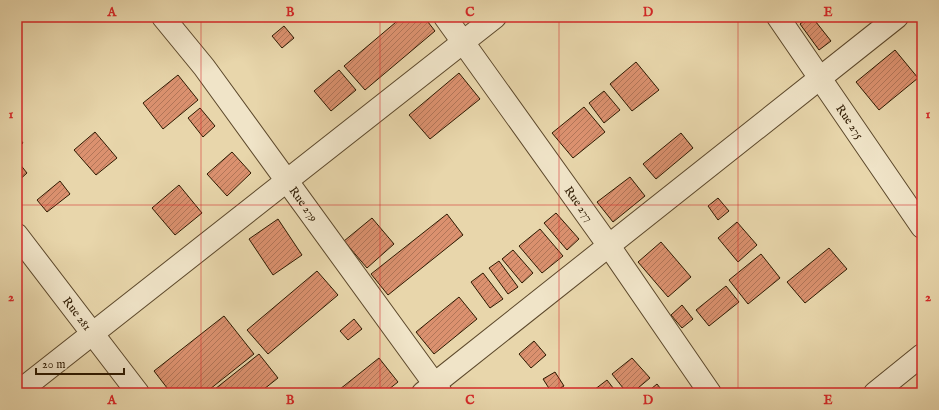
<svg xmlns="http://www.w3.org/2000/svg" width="939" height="410" font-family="'IM FELL English',serif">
<defs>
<pattern id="building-hatch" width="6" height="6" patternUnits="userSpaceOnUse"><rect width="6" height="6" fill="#db916f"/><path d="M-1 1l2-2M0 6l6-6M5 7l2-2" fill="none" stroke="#b27659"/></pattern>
</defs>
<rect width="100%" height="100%" fill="#e8d6ab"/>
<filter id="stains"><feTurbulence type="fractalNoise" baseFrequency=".005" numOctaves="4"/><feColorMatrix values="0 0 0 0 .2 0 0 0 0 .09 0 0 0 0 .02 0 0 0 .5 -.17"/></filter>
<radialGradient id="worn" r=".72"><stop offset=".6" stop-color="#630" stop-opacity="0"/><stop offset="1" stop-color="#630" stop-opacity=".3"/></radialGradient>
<g fill="url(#building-hatch)" stroke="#2d1900">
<path d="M402,17H424L435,31L365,90L344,66Z"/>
<path d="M809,17H812L831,41L819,50L800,24Z"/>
<path d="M284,26L294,38L282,48L272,36Z"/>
<path d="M895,50L918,78L879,110L856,82Z"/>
<path d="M636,62L659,90L632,111L610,84Z"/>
<path d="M339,70L356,90L331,111L314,91Z"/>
<path d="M459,73L480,99L430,139L409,115Z"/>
<path d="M178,75L198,100L163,129L143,103Z"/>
<path d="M604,91L620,110L604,123L589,103Z"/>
<path d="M584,107L605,132L573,158L552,133Z"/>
<path d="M200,108L215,126L203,137L188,118Z"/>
<path d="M95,132L117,158L96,175L74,150Z"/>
<path d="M681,133L693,148L656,179L643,164Z"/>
<path d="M17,135L23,143L17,148Z"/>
<path d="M232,152L251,173L227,196L207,174Z"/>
<path d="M19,163L27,173L17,182V165Z"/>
<path d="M630,177L645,196L613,222L597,202Z"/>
<path d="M60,181L70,194L47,212L37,200Z"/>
<path d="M179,185L202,213L175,235L152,208Z"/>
<path d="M718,198L729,211L718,220L708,206Z"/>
<path d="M556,213L579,239L567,250L544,223Z"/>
<path d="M447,214L463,235L388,295L371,274Z"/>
<path d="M372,218L394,244L367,268L344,241Z"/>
<path d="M278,219L302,255L273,275L249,239Z"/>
<path d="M737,222L757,245L738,262L718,238Z"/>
<path d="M540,229L563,256L542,273L519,246Z"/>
<path d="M661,242L691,277L668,297L638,262Z"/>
<path d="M829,248L847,269L805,303L787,282Z"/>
<path d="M513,250L533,273L522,283L502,259Z"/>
<path d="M761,254L780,278L748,304L729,280Z"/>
<path d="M499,261L518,287L508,294L489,268Z"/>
<path d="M317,271L338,295L268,354L247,330Z"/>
<path d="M483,273L503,299L490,308L471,282Z"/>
<path d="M726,286L739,302L709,326L696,310Z"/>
<path d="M459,297L477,319L434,354L416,332Z"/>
<path d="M682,305L693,319L682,328L671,315Z"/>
<path d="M224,316L254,354L205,393H171L154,371Z"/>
<path d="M354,319L362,329L348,340L340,331Z"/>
<path d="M534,341L546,355L531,368L519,354Z"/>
<path d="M259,354L278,378L259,393H210Z"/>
<path d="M379,358L398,382L384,393H335Z"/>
<path d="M632,358L650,378L632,393H627L612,374Z"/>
<path d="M555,372L564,386L552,393L543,379Z"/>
<path d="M607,380L617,393H590Z"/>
<path d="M657,384L664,393H646Z"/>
</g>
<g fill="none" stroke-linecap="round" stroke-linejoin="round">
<defs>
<g id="minor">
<path id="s1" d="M163,17L204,67L441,393"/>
<path id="s2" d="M445,17L609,246L710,393"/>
<path id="s3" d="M778,17L922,227"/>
<path id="s4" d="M17,235L138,393"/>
<path d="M17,393L495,17"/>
<path d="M423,393L897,17"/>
<path d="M875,393L922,355"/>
</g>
</defs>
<use href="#minor" stroke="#5c482b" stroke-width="24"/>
<use href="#minor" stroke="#f0e4c8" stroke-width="22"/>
</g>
<path fill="none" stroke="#d62828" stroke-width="1" stroke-opacity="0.55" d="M201,17V393M380,17V393M559,17V393M738,17V393M17,205H922"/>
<g text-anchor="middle" stroke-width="4" stroke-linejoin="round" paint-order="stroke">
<g font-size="12" fill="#2d1900" stroke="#f0e4c8">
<text dy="4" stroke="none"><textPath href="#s3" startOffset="127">Rue 275</textPath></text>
<text dy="4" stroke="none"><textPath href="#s1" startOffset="234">Rue 279</textPath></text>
<text dy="4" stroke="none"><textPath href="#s2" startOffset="230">Rue 277</textPath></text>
<text dy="4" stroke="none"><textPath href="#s4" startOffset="99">Rue 281</textPath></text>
</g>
</g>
<rect width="939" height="410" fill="none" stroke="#e8d6ab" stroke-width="44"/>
<path d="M36 368v6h88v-6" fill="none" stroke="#2d1900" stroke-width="2"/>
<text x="42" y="368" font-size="12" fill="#2d1900" stroke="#f0e4c8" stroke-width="3" paint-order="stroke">20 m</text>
<rect x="22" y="22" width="895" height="366" fill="none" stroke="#d62828" stroke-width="1.5"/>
<g font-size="13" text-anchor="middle" font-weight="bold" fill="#d62828">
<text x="112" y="16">A</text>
<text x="290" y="16">B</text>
<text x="470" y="16">C</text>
<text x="648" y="16">D</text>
<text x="828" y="16">E</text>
<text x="11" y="118">1</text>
<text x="928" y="118">1</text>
<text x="11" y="301">2</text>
<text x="928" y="301">2</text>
<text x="112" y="404">A</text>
<text x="290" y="404">B</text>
<text x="470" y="404">C</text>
<text x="648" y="404">D</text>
<text x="828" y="404">E</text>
</g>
<rect width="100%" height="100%" filter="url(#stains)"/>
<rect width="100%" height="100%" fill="url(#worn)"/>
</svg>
